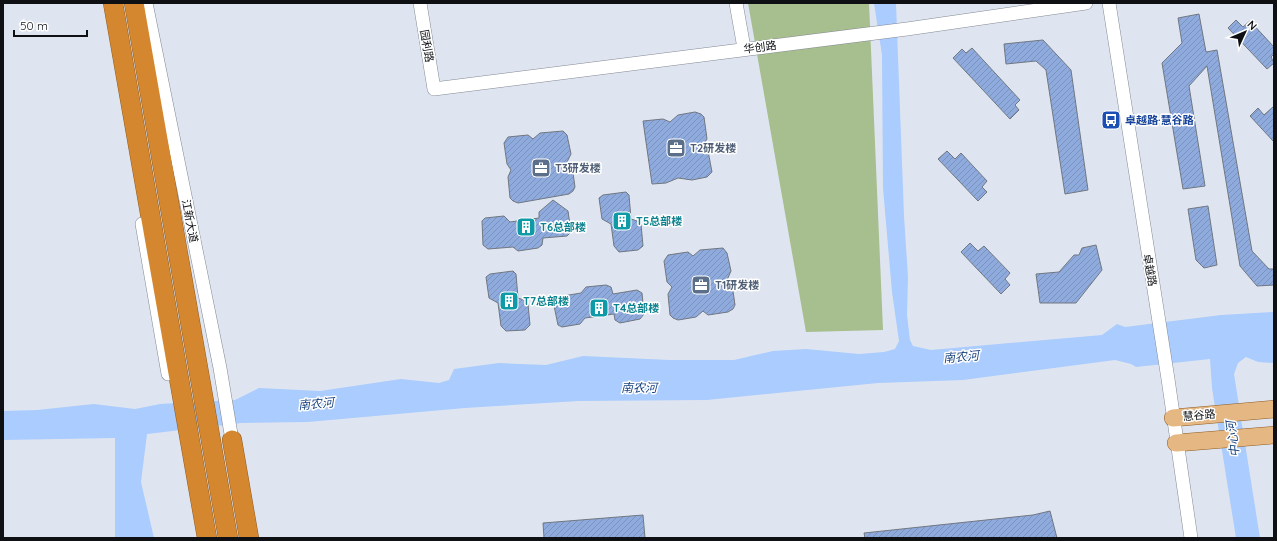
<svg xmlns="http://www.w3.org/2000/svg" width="1277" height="541" font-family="Quicksand,'Noto Sans SC',sans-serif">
<defs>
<pattern id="building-hatch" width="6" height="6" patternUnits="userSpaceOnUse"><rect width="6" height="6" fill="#8fabde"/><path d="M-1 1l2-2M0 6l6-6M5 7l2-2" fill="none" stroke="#7a92be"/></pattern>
</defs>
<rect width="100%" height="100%" fill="#dfe5f0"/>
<path fill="#a7be8e" d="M748,3H869L883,330L806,332Z"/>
<path fill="#aaccfe" d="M874,3H896L904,216L908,277L907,315L910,340L913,346L931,350L1102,335L1117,324L1125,327L1221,315L1274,312V363L1258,362L1246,357L1238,363L1234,374L1260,538H1236L1212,388L1210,359L1136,367L1131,364L1115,360L963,380L878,383L707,400L579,401L465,408L308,422L241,423L147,434L141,482L154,538H115V438L3,440V411L37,410L94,404L135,409L160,404L235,400L259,388L320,391L401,379L439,383L449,380L454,369L499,363L546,365L583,356L670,360H734L773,351L806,349L859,354L884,352L895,349L899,341L892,292L883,188L882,55Z"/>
<g fill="url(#building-hatch)" stroke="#717781">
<path d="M1199,14L1206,52L1217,50L1252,251L1269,269H1274V285L1257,286L1240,266L1207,66L1189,86L1205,186L1183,189L1162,63L1182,43L1178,18Z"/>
<path d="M1236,20L1243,27L1250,21L1274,47V54L1271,57L1274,63L1267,69L1228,28Z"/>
<path d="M1043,40L1071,70L1088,190L1065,194L1046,70L1036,61L1006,64L1004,44Z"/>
<path d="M972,48L1020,100L1015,105L1019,110L1010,119L953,58L962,49L966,53Z"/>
<path d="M1274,106V142L1250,116L1258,108L1264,115Z"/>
<path d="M695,112L701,114L704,117L707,139L703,145L708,151L712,172L707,177L692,180L678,178L666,183L652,184L643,121L663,119L670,122L678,115Z"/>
<path d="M563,131L567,135L571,154L567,162L572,166L575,187L573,191L569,194L518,203L513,201L510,198L508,177L511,170L507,164L504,143L508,137L528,135L533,139L540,133Z"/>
<path d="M947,151L955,159L961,153L987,181L982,187L987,192L978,201L938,159Z"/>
<path d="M626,192L629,195L631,219L637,221L641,224L643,246L638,250L619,252L614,246L611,224L602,219L599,198L603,195Z"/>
<path d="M553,200L568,211L571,232L567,236L543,238L542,245L538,248L518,251L513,247L488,249L483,245L482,221L485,218L504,216L510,222L539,218V212Z"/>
<path d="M1208,206L1217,265L1204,268L1196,260L1188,209Z"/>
<path d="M970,243L978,251L984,246L1010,273L1005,279L1010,285L1001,294L961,252Z"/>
<path d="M1096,245L1102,270L1076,303H1040L1036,274L1059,272L1074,255H1079L1082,248Z"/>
<path d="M723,248L727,253L731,271L727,280L732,284L735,305L733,309L728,312L708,315L703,311L696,317L678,320L673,318L670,315L668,294L672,287L667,282L664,261L668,255L688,252L693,256L700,250Z"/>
<path d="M513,271L516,274L518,298L524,300L528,304L530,325L525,330L506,331L501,326L498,303L489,298L486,277L490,274Z"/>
<path d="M606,285L611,287L613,294L637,290L642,293L644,314L640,319L620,323L615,320L614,314L585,318L580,324L562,327L558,325L553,301L557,297L581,293L586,287Z"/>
<path d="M1050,511L1057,538H865L864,533L1033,515Z"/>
<path d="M643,515L645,538H544L543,523Z"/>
</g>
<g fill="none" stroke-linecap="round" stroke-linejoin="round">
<defs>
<g id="minor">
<path d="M146,3L220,368L232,440"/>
<path d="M420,3L434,89L907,29L1086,3"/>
<path d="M736,3L744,48"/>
<path d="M1109,3L1168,379L1191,538"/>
<path d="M142,224L168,374"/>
</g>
<g id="major">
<path d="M1173,418L1274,409"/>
<path d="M1176,443L1274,435"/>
</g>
<g id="highway">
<path d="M113,3L207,538"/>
<path d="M134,3L228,538"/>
<path d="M232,440L249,538"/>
</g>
</defs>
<use href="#minor" stroke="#838993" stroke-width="14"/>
<use href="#major" stroke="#8f5d26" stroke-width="18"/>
<use href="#highway" stroke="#8f5d26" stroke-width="20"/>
<use href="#minor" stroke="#fff" stroke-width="13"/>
<use href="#major" stroke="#e5b782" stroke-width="17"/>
<use href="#highway" stroke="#d4872f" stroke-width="19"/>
</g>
<defs>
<symbol id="bus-square" viewBox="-11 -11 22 22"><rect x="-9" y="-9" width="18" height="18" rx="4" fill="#1a4fb4" stroke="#fff"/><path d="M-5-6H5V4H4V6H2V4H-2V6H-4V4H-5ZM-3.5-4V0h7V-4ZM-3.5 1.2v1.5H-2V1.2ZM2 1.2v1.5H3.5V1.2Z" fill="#fff"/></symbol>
<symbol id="office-square" viewBox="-11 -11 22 22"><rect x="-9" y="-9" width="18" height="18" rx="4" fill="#5c6f8a" stroke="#fff"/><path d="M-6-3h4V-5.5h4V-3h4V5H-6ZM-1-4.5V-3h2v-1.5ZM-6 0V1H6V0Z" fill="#fff"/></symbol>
<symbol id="building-square" viewBox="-11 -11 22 22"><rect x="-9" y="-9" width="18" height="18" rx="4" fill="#0f9aa8" stroke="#fff"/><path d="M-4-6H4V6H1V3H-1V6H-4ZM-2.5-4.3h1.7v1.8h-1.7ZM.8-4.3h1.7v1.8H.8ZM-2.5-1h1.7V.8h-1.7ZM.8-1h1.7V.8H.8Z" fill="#fff"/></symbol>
</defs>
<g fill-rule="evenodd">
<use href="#bus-square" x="1100" y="109" width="22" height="22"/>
<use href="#office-square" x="665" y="137" width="22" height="22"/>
<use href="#office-square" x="530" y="157" width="22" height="22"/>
<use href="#building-square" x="611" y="210" width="22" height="22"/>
<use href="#building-square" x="515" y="216" width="22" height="22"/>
<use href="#office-square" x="690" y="274" width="22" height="22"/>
<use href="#building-square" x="498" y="290" width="22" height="22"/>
<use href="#building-square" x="588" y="297" width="22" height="22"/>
</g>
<g text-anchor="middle" stroke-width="3" stroke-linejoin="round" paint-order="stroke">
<g font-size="11" fill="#0e1014" stroke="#fff">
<text transform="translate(427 46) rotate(80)" y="4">园利路</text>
<text transform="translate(760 47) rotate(-7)" y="4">华创路</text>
<text transform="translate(190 221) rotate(79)" y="4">江新大道</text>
<text transform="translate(1150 270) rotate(80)" y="4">卓越路</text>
<text transform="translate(1199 415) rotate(-5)" y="4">慧谷路</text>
</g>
<g font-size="11" font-weight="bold" fill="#164399" stroke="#fff" text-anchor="start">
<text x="1125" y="124">卓越路·慧谷路</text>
</g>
<g font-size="11" font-weight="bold" fill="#4e5e75" stroke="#fff" text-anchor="start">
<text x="690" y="152">T2研发楼</text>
<text x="555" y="172">T3研发楼</text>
<text x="715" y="289">T1研发楼</text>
</g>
<g font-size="11" font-weight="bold" fill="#0d838f" stroke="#fff" text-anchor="start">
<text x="636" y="225">T5总部楼</text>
<text x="540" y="231">T6总部楼</text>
<text x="523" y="305">T7总部楼</text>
<text x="613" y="312">T4总部楼</text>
</g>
<g font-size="12" font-style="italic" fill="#1b447f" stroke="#fff">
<text transform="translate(961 357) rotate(-5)" y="4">南农河</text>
<text x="639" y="392">南农河</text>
<text transform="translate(316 404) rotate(-5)" y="4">南农河</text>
<text transform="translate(1233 439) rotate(-97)" y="4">中心河</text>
</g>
</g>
<rect width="1277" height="541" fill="none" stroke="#0e1014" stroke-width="8"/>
<g transform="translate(1245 32) rotate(46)" stroke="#ffffff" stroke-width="3" paint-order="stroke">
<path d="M0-3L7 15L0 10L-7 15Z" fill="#0e1014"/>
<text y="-6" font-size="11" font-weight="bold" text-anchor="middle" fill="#0e1014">N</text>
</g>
<path d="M14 30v6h73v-6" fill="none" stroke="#0e1014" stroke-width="2"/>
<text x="20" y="30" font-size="12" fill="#0e1014" stroke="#ffffff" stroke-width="3" paint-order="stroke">50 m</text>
</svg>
